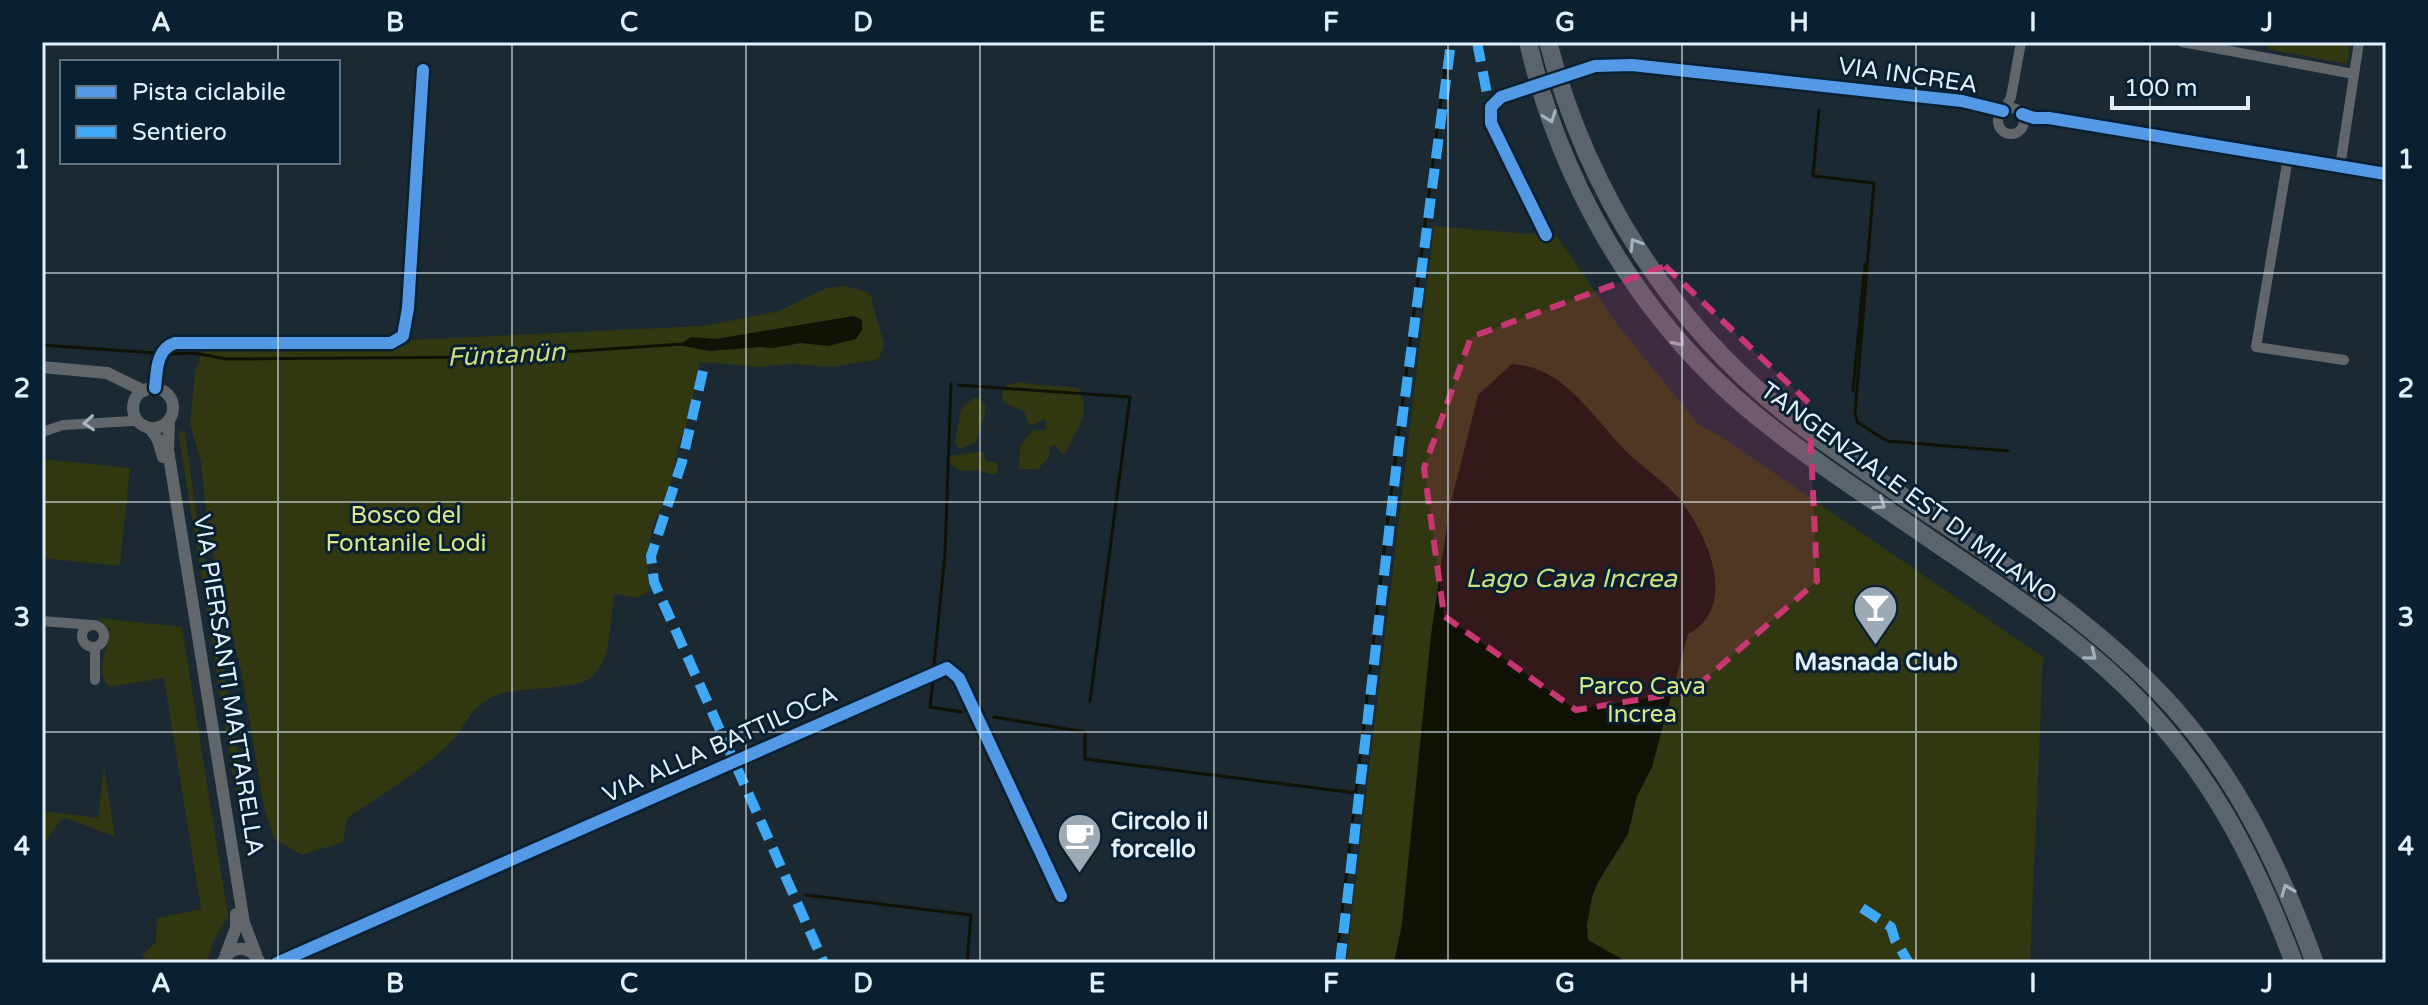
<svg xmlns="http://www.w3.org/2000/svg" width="2428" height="1005" font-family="'Varela Round',sans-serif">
<rect width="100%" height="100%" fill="#1b2932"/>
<g fill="#313711">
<path d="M2269,42H2350L2347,64L2267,49Z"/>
<path d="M1434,226L1557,236L1617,324L1699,425L1720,436L2043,657L2030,963H1346Z"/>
<path d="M846,286L867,292L871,296L884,345L879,359L831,367L795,364L760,367L700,362L689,417L678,448L668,494L654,522L646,557L650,591L637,598L614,594C610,619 612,658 593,676C578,692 516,685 492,697C465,711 467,728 447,746C417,773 381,796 347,818L343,842L302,855L274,839L264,806L242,675L209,536L201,462L190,424L195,373L202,350L703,326L779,311L826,288Z"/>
<path d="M1019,382C1039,386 1058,386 1079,388C1080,394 1084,401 1084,406C1085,424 1071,439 1065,454L1060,452L1056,446H1050L1049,457L1038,469H1019L1020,446L1033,430H1046V418L1033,425L1029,424L1024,412L1003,402L1002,392L1006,385Z"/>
<path d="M978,398L986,406C985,421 979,428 976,442L960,449L955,443L961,409L972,399Z"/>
<path d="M178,430L185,433L195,506L250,818L240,820Z"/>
<path d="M977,452H983L986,461L997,463L998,472L994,475L975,470L960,471L949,463L950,456Z"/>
<path d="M42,459L130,468L120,566L42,558Z"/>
<path d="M98,618L182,627L228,916L213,942L207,963H149L142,955L156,942L157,918L201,909L164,678L110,687C91,669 111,650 109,629Z"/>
<path d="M104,766L115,837L66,818L61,820L42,846V811L98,818Z"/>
</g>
<g fill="#0f1204">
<path d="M854,316L862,320V330L856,339L828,346L801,343L773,348L760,347L709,351L679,345L691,337L716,339Z"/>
<path d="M1512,364C1565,367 1591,416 1625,450C1642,468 1664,480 1680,500C1707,534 1740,606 1688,634L1652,767L1637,796L1628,834L1598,882L1592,897L1587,925L1588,940L1629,963H1394L1402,924L1431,635L1449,510L1478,395Z"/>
</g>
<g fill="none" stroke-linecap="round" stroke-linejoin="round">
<g stroke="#0f1204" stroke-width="3">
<path d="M1819,110L1813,176L1874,183L1855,413L1857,422L1887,441L2008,451"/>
<path d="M42,345L155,353"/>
<path d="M170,354L194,353L227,359L491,357L683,344"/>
<path d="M958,385L1130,397L1090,701"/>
<path d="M1853,391L1865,264"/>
<path d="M934,666L945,553L951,384"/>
<path d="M933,680L930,707L962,712"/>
<path d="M994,717L1085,732V759L1356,793"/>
<path d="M806,895L971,915L967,963"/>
<path d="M1336,963L1388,517L1448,44L1437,42"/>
</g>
<g stroke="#61666a" stroke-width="10">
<path d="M2182,42L2354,74"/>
<path d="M1595,66L1632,65L1962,101L2003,111"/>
<path d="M1501,97L1491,105V123L1546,235"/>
<circle cx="2011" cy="121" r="13"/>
<path d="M2004,110L2011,97L2021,42"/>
<path d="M2022,114L2034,118H2049L2386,174"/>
<path d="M2288,158L2256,347L2344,360"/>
<path d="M2340,167L2359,42"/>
<path d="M155,388C157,371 156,349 175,343H391L403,336L408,308L423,70"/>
<path d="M42,432L63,425L133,421L136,418"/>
<path d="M42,621L92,625"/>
<circle cx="93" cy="636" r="11"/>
<path d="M95,647V680"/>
<path d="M277,963L947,668L959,678L1061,896"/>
</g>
<g stroke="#61666a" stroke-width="12">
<path d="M42,367L107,373L144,391"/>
<circle cx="153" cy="408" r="20"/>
<path d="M169,421L168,450L244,923L256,954"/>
<path d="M150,428L158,440L163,457"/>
<path d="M226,954L236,928V914"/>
<path d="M222,963C231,944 251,944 260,963"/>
</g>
<g stroke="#5b646b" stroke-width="18">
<path d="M1528,42C1559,176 1630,303 1732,395C1794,450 1865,494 1933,541C1999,586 2067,630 2125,686C2208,767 2254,856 2294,963"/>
<path d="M1548,42C1588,195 1675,331 1802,426C1921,515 2055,585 2159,692C2234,770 2278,863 2315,963"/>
</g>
<path stroke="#61666a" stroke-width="10" d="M1501,97L1595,66"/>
<g stroke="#3fa9f5" stroke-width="10" stroke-dasharray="20 10" stroke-linecap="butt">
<path d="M1477,42L1488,99L1491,105"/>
<path d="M703,371L682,462L651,556L654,582L824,963"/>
<path d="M1862,908L1891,927L1895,940L1909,963"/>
<path d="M1340,963L1398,452L1451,42"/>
</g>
<defs>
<g id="cycleway">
<path d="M2022,114L2034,118H2049L2386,174"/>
<path d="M1546,235L1491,123V107L1501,97L1595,66L1632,65L1962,101L2003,111"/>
<path d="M155,388C157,371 156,349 175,343H391L403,336L408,308L423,70"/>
<path d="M277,963L947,668L959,678L1061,896"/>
</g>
</defs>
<use href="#cycleway" stroke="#082031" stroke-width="17"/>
<use href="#cycleway" stroke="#5399e6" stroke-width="12"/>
</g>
<defs><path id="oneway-chevron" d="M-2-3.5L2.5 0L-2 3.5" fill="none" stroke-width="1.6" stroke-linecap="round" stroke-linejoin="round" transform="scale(2)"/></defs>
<g stroke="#a5b1bb">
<use href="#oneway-chevron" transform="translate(1550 117) rotate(70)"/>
<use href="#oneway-chevron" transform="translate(1635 244) rotate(-122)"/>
<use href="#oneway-chevron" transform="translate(1679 341) rotate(50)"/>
<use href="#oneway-chevron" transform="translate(1880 504) rotate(34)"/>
<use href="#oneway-chevron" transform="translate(2091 655) rotate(39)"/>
<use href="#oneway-chevron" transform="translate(2287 890) rotate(-112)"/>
</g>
<use stroke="#a8b2ba" href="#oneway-chevron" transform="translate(89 423) rotate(176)"/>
<path fill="#c73873" fill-opacity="0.2" stroke="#c73873" stroke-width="6" stroke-dasharray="16 10" stroke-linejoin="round" d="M1665,266L1809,403L1817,581L1692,691L1576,710L1444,616L1424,468L1471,337Z"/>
<path fill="none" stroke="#e2f0fc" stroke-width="2" stroke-opacity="0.55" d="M278,42V62M512,42V963M746,42V963M980,42V963M1214,42V963M1448,42V963M1682,42V963M1916,42V963M2150,42V963M278,162V963M42,273H2386M42,502H2386M42,732H2386"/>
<defs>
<symbol id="bar-pin" viewBox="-11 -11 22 30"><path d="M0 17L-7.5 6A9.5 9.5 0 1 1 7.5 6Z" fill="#9caab5" stroke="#082031"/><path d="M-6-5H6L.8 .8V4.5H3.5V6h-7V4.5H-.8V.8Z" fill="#fff"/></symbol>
<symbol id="cafe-pin" viewBox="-11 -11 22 30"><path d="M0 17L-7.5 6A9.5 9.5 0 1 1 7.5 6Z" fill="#9caab5" stroke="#082031"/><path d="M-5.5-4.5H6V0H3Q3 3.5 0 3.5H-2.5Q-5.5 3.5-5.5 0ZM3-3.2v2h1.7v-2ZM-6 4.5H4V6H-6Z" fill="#fff"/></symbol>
</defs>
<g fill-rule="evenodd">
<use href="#bar-pin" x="1850" y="582" width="51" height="69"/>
<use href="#cafe-pin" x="1054" y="810" width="51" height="69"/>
</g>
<g text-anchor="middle" stroke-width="6" stroke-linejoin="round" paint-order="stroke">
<g font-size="24" fill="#e2f0fc" stroke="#082031">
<text transform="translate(1908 75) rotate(8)" y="8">VIA INCREA</text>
<text transform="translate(1909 493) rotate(36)" y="8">TANGENZIALE EST DI MILANO</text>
<text transform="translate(229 685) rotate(81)" y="8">VIA PIERSANTI MATTARELLA</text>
<text transform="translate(720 744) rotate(-24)" y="8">VIA ALLA BATTILOCA</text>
</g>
<g font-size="24" fill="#dbe886" stroke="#082031">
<text x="406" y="523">Bosco del<tspan x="406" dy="28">Fontanile Lodi</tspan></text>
<text x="1642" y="694">Parco Cava<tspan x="1642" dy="28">Increa</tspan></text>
</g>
<g font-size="24" font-weight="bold" fill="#e2f0fc" stroke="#082031">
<text x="1876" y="670">Masnada Club</text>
<text x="1111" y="829" text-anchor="start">Circolo il<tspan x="1111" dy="28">forcello</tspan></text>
</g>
<g font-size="26" font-style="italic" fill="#d1de7c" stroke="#082031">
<text transform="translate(506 354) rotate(-3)" y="9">Füntanün</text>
<text x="1571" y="587">Lago Cava Increa</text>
</g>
</g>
<rect width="2428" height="1005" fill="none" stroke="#082031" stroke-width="88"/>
<rect x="60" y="60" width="280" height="104" fill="#082031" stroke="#5f7382" stroke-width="2"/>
<rect x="76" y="86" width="40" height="12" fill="#5399e6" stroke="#5f7382" stroke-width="2"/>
<text x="132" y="100" font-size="24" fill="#e2f0fc">Pista ciclabile</text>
<rect x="76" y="126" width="40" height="12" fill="#3fa9f5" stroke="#5f7382" stroke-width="2"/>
<text x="132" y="140" font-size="24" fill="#e2f0fc">Sentiero</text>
<path d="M2112 96v12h136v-12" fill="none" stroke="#e2f0fc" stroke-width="4"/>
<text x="2124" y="96" font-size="24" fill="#e2f0fc" stroke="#082031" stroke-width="6" paint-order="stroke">100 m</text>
<rect x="44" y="44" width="2340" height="917" fill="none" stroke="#e2f0fc" stroke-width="3"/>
<g font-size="26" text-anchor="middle" font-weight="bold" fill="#e2f0fc">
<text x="161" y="31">A</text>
<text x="395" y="31">B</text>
<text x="629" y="31">C</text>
<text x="863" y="31">D</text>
<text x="1097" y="31">E</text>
<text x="1331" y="31">F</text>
<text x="1565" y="31">G</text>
<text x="1799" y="31">H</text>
<text x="2033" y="31">I</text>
<text x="2267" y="31">J</text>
<text x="22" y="168">1</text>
<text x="2406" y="168">1</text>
<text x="22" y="397">2</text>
<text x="2406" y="397">2</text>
<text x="22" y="626">3</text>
<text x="2406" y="626">3</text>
<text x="22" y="855">4</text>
<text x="2406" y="855">4</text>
<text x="161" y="992">A</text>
<text x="395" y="992">B</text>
<text x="629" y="992">C</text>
<text x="863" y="992">D</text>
<text x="1097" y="992">E</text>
<text x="1331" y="992">F</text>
<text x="1565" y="992">G</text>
<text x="1799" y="992">H</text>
<text x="2033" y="992">I</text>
<text x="2267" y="992">J</text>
</g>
</svg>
